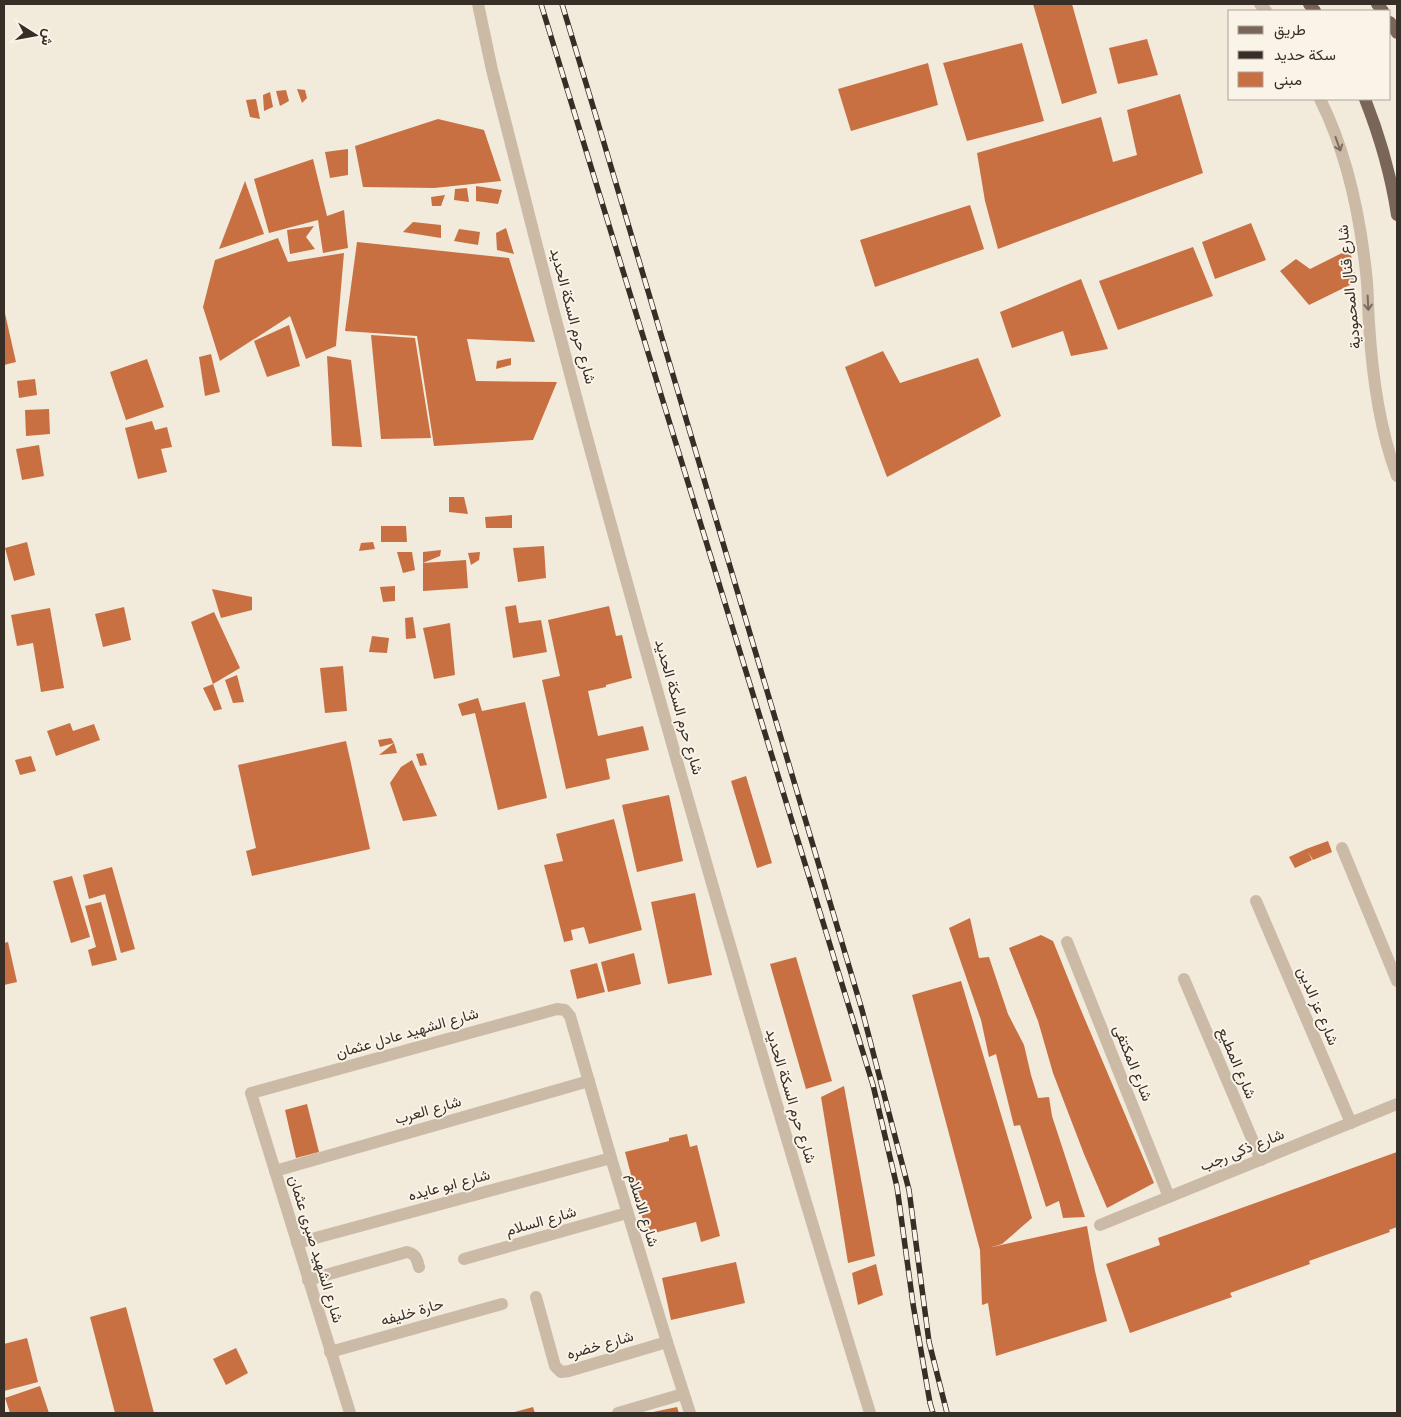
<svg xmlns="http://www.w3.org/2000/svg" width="1401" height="1417" font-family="'Open Sans',Vazirmatn,sans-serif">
<rect width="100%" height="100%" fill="#f2eadb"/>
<g fill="#c97043">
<path d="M1033,4H1072L1097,93L1062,104Z"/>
<path d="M1147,39L1158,75L1118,84L1109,48Z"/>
<path d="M1022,43L1044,121L967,141L943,63Z"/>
<path d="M928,63L938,105L851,131L838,89Z"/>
<path d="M297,89L305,90L307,98L302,103Z"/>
<path d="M286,90L289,101L280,106L276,91Z"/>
<path d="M270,92L273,107L264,111L263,95Z"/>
<path d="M1180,94L1203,173L998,249L985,201L977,153L1101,117L1113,162L1137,155L1127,110Z"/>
<path d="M256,99L260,119L250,117L246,100Z"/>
<path d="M438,119L484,130L501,181L434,188L363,187L355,146Z"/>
<path d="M348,149V175L330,178L325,152Z"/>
<path d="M313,159L327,216L344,210L348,248L323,253L318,220L269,233L254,179Z"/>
<path d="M245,181L264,234L219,249Z"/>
<path d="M476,186L502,190L498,204L476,201Z"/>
<path d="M467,188L469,202L454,200L455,189Z"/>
<path d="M445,195L441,206H432L431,197Z"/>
<path d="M970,205L984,249L875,287L860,240Z"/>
<path d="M413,222L441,225V238L403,232Z"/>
<path d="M1251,223L1266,260L1215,279L1202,242Z"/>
<path d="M314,226L306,237L315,249L290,254L287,230Z"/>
<path d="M506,228L514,254L497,250L496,233Z"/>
<path d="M459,229L480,232L478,245L454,241Z"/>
<path d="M278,238L288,262L344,253L336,346L306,359L290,316L220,361L203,307L215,260Z"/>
<path d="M357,242L509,258L535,342L467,339L476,381L557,382L533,440L434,446L417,336L345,331Z"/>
<path d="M1193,247L1213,296L1118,330L1099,281Z"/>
<path d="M1350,249L1356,282L1309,305L1280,271L1296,259L1310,269Z"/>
<path d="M1081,279L1108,349L1071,356L1063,331L1012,348L1000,312Z"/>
<path d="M4,309L16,362L4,365Z"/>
<path d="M289,325L300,366L267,377L254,341Z"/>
<path d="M371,335L415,338L431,438L381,439Z"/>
<path d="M883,351L900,383L978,358L1001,416L887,477L845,367Z"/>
<path d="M211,354L220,392L205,396L199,357Z"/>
<path d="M327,356L351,360L362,447L332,446Z"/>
<path d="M511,358V365L496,369L497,361Z"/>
<path d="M147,359L164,407L126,420L110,372Z"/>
<path d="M35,379L37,395L19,398L17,381Z"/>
<path d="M49,409L50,434L26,436L25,410Z"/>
<path d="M152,421L155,430L167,427L172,447L161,449L167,472L138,479L125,428Z"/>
<path d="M39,445L44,476L22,480L16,449Z"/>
<path d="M449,497H464L468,514L449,512Z"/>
<path d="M512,515V528H486L485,517Z"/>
<path d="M381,526H406L407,542H381Z"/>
<path d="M27,542L35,575L14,581L5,548Z"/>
<path d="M373,542L375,549L359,551L361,543Z"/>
<path d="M544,546L546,578L518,582L513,548Z"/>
<path d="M441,550L440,556L423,563V552Z"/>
<path d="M397,552H412L415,570L403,573Z"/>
<path d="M480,552L479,560L471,565L468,553Z"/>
<path d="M466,560L468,588L423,591V563Z"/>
<path d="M395,586V601L383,602L380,587Z"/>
<path d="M212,589L252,597V610L221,618Z"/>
<path d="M516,605L519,623L541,620L547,652L513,658L505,607Z"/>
<path d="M609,606L616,636L622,635L632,678L606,685V687L588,691L598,736L643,726L649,750L606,759L610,779L566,789L542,680L560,676L548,620Z"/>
<path d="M124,607L131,640L103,647L95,614Z"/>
<path d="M50,608L64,688L41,692L33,643L17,646L11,615Z"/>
<path d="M214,612L240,668L213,684L222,709L214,711L203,688L213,684L191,622Z"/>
<path d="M413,617L416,638L406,639L405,618Z"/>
<path d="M450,623L455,675L434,679L423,628Z"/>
<path d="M372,636L389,638L387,653L369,652Z"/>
<path d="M343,666L347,711L325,713L320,668Z"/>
<path d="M237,675L244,702L233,703L225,680Z"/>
<path d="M478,698L482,711L525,702L547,798L498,810L475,713L462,716L458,704Z"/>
<path d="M70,723L73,731L94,724L100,740L56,756L47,731Z"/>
<path d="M391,738L394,743L380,747L378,740Z"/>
<path d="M346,741L370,849L252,876L246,851L256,848L238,765Z"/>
<path d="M394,743L397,753L379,755Z"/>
<path d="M423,753L427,765L420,766L416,754Z"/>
<path d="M31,756L36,771L20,775L15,760Z"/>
<path d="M412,760L437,816L403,821L390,783L401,767Z"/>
<path d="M746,776L772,863L757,868L731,781Z"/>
<path d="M669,795L683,861L637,872L622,805Z"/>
<path d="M614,819L642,930L589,944L584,927L571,930L573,940L564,942L544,865L563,861L556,834Z"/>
<path d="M1328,841L1332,852L1313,860L1308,852L1312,860L1295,868L1289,857L1306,849Z"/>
<path d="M112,867L135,949L121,953L105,894L89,899L83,875Z"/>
<path d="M72,876L90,937L71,943L53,881Z"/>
<path d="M695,893L712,975L668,984L651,902Z"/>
<path d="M101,902L117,960L92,966L88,950L96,947L85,906Z"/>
<path d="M970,918L979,958L989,957L1008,1014L1024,1045L1031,1075L1038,1098L1049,1097L1052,1116L1085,1217L1063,1218L1059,1201L1046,1207L1020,1125L1014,1126L996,1054L989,1057L981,1020L949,928Z"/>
<path d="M1041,935L1053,941L1078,1003L1154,1183L1107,1208L1084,1154L1053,1073L1038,1021L1009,948Z"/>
<path d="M8,942L17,982L4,985V943Z"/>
<path d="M634,953L641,984L608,992L601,962Z"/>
<path d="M796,957L832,1081L806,1089L770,964Z"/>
<path d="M597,963L605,992L577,999L570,970Z"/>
<path d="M961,981L1032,1218L1002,1244L992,1247L1087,1226L1095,1271L1107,1321L996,1356L988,1303L982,1305L980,1250L912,995Z"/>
<path d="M844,1086L875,1256L848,1263L821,1097Z"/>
<path d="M307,1104L319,1152L296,1158L285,1110Z"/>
<path d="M687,1134L690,1147L697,1145L720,1236L701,1242L696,1222L647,1235L625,1152L669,1141V1138Z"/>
<path d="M1397,1152V1227L1389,1230L1390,1232L1309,1261L1310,1264L1230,1293L1232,1297L1130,1333L1106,1264L1160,1245L1158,1238Z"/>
<path d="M736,1262L745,1303L671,1320L662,1278Z"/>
<path d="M876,1264L883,1295L858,1305L852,1273Z"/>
<path d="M126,1307L154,1413H115L90,1317Z"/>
<path d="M27,1338L38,1382L4,1391V1344Z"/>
<path d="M236,1348L248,1373L226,1385L213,1359Z"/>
<path d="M40,1386L49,1413H10L5,1398Z"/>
<path d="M533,1407L535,1413H511Z"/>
<path d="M677,1407L679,1413H654L653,1412Z"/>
</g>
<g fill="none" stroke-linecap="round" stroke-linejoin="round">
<g stroke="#cbbba6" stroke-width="12">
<path d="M478,4L492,70C526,201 558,333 594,463C681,782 773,1098 870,1413"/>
<path d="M1260,4L1266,11"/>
<path d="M1320,99C1348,155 1361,220 1367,282C1368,296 1368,310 1369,323C1372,374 1379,428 1397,476"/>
<path d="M1342,848L1397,981"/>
<path d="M1256,901L1351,1123"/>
<path d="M1067,942L1169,1197"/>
<path d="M1184,979L1261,1160"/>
<path d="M275,1171L589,1081"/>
<path d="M1100,1225L1397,1104"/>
<path d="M297,1243L611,1158"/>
<path d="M464,1259L627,1213"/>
<path d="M308,1280L407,1252C416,1254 417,1259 419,1267"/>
<path d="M536,1297L555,1366L561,1372L569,1371L667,1342"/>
<path d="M330,1352L502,1304"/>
<path d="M350,1413L251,1093L557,1009L565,1010L570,1016L611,1158L667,1342L690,1413"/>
<path d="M618,1413L683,1394"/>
</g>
<g stroke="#796658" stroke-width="12">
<path d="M1309,4L1315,11"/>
<path d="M1377,4L1383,11"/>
<path d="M1390,22L1397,33"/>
<path d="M1365,99C1380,137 1391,175 1397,215"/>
</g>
<defs>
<g id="rail">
<path d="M541,4L873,1085L897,1187L913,1304L930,1403L933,1413"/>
<path d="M562,4L598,123L862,1010L909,1190L929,1342L947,1413"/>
</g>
</defs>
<use href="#rail" stroke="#372e27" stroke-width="5.5"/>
<use href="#rail" stroke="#faf3e7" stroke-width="4" stroke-dasharray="11" stroke-linecap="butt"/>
</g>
<defs><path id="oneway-shaft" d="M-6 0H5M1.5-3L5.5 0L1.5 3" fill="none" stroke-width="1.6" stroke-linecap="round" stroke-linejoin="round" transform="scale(1.25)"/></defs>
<g stroke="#7a6d60">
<use href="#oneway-shaft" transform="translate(1338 144) rotate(70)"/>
<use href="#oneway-shaft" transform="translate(1368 303) rotate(87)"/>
</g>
<g text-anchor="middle" stroke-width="4" stroke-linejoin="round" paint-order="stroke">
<g font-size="15" fill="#372e27" stroke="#faf3e7">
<text transform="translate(1349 287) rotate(-96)" y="5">شارع قنال المحمودية</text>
<text transform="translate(573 316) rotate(75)" y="5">شارع حرم السكة الحديد</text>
<text transform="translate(679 707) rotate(74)" y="5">شارع حرم السكة الحديد</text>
<text transform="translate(1318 1006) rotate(67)" y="5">شارع عز الدين</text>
<text transform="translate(407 1033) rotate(-16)" y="5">شارع الشهيد عادل عثمان</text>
<text transform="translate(1133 1063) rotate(68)" y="5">شارع المكتفى</text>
<text transform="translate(1237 1063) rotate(67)" y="5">شارع المطيع</text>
<text transform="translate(791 1096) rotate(73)" y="5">شارع حرم السكة الحديد</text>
<text transform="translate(428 1110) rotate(-16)" y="5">شارع العرب</text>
<text transform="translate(1242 1150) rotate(-22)" y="5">شارع ذكى رجب</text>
<text transform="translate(449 1185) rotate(-15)" y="5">شارع ابو عايده</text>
<text transform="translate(643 1210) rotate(73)" y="5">شارع الاسلام</text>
<text transform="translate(541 1221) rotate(-16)" y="5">شارع السلام</text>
<text transform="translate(316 1249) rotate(73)" y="5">شارع الشهيد صبرى عثمان</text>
<text transform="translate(412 1312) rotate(-16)" y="5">حارة خليفه</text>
<text transform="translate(600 1345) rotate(-16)" y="5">شارع خضره</text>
</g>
</g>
<rect width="1401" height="1417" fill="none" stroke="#372e27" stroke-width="10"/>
<rect x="1228" y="10" width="162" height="90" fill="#faf3e7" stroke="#aca49a"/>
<rect x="1238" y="26" width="25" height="8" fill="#796658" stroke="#aca49a"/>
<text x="1274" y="35" font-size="15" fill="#372e27">طريق</text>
<rect x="1238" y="51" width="25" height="8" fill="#372e27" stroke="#aca49a"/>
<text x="1274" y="60" font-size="15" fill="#372e27">سكة حديد</text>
<rect x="1238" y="72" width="25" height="15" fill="#c97043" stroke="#aca49a"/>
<text x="1274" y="85" font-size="15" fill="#372e27">مبنى</text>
<g transform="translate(35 35) rotate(101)" stroke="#faf3e7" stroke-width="4" paint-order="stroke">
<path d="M0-4L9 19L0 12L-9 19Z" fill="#372e27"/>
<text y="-8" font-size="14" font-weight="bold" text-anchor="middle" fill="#372e27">ش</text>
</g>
</svg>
